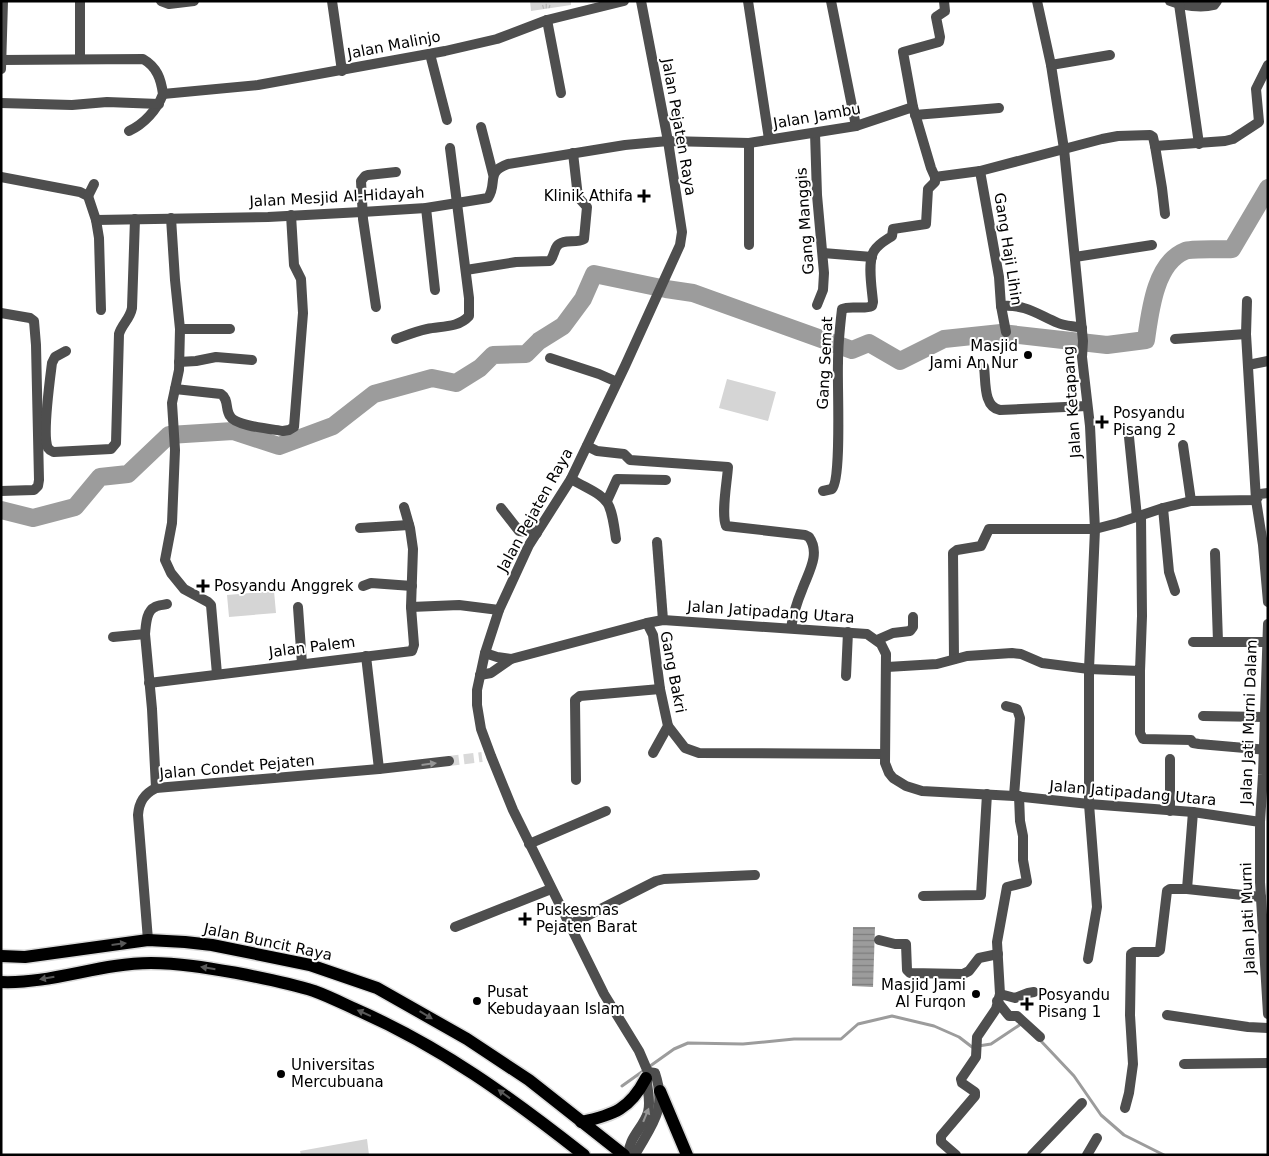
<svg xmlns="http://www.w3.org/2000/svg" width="1269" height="1156" font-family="'DejaVu Sans',sans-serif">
<defs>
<pattern id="park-tufts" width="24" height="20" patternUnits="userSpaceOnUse" patternTransform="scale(1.25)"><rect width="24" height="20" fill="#d5d5d5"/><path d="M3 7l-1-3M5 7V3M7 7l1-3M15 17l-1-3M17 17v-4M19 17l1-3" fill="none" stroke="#b5b5b5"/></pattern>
<pattern id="water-rules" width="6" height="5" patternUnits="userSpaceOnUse" patternTransform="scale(1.25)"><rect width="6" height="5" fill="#9c9c9c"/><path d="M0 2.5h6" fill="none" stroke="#7d7d7d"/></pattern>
</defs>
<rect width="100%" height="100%" fill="#fff"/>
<g fill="#d5d5d5">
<path d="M727,379L776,392L768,421L719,408Z"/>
<path d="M274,591L276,613L229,617L227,595Z"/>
<path d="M367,1139L369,1155H301L300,1151Z"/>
</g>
<path fill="url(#park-tufts)" d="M530,1H571V5L531,11Z"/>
<path fill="url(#water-rules)" d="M853,927H875L873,987L852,986Z"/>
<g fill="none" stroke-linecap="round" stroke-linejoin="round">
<g stroke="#9c9c9c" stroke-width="3">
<path d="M1040,1040L1074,1076L1101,1115L1124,1135L1164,1155"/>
<path d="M622,1086L674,1049L688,1043L743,1044L794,1039H841L858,1024L892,1016L934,1026L959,1037L972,1047L991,1044L1021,1024"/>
</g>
<path stroke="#9c9c9c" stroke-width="18" d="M1,510L33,518L75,507L100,477L128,474L169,435L233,431L279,446L333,426L374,394L432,378L456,383L480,368L493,355L526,354L539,341L563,326L583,299L594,274L666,289L693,293L852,350L869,343L900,361L944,339L1001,333L1107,345L1146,340C1150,312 1155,263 1185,251C1193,248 1222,250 1232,249L1268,188"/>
<path stroke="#d9d9d9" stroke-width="10" stroke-dasharray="10 5" stroke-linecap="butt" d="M449,761L482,757"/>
<defs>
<g id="primary">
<path d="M1,956L25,957L148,940L185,942L212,945L310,965L377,988L467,1039L529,1080L624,1155"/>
<path d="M1,982C52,984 100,963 151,963C180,963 208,968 237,973C263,978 289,983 314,991C328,996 342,1003 355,1009C442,1047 510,1097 584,1155"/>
<path d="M660,1091L687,1155"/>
<path d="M581,1122C614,1115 630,1109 646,1078"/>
</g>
</defs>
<use href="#primary" stroke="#dbdbdb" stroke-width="15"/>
<g stroke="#4e4e4e" stroke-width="10">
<path d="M80,1V59"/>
<path d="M161,1L169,4L194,1"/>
<path d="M332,1L342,71"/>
<path d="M748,1L769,139"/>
<path d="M831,1L856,126"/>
<path d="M1037,1L1051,65L1064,149L1083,341L1082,357L1090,426L1095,529L1089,669V804L1097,907L1088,959"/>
<path d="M1170,1C1182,6 1202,8 1214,5L1217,1"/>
<path d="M1179,4L1199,144"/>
<path d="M547,20L561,93"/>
<path d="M430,54L447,120"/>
<path d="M1,60L143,59C157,67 161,79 163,94C157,110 144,124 129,131"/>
<path d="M1051,65L1110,55"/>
<path d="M1,69L3,1"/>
<path d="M163,94L258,85L445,51L497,39L547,20L624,1"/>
<path d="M1,103L72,105L107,102L159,104"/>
<path d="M913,107L903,52L939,42L940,37L936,17L945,11L944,1"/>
<path d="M915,115L999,108"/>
<path d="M481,127L493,174"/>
<path d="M815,133L817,195L824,273L823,290L817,305"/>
<path d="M749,143V245"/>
<path d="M1155,146L1162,188L1165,214"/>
<path d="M980,171L999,277L1001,306L1006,332"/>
<path d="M1,177L80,192L88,196L96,220L99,238L101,310"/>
<path d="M88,196L94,184"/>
<path d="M426,208L435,290"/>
<path d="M171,218L175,280L180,329L179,370L172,403L175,450L172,523L165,560L171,573L184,589L208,602L211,605L217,674"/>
<path d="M96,220L268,217L362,212L426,208L488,198C498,183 485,172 508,164L625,145L668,141L749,143L856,126L913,107L931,168L935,177L980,171L1102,139L1118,136L1150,135L1153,137L1155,146L1225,141L1233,139L1259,122L1256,89L1268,65"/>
<path d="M823,253L872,257"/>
<path d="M1075,257L1152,245"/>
<path d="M466,270L516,262L550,261C554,256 554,250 557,246C563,238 576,244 584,239L587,207L578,197L573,153"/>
<path d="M1247,301L1246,334L1256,500L1263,545L1268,602"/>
<path d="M1001,306C1025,304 1037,314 1058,323C1065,326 1074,326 1082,328"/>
<path d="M376,307L363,219L361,181L365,176L368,175L396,172"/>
<path d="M1,313L30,318L34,321L36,345L39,480L38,486L34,490L1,491"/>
<path d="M180,329H230"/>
<path d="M396,339C407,335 417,331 427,329C442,326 458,328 469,316V298L450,148"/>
<path d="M1175,339L1246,334"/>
<path d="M66,351L55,357L52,363C50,379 42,436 48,448C50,451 51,451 54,452L111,449L116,443L119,334C122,324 130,319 132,308L135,219"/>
<path d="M550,358L599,374L617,382"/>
<path d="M179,362L196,361L216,357L252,360"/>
<path d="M1248,365L1268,361"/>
<path d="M984,367C986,381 983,407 1000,410L1087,406"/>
<path d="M175,389L221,394C229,399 225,409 230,416C235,426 271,429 283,431L289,430L294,427L303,313L301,279L294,265L291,215"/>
<path d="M1129,437L1137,517"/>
<path d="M1183,445L1191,501"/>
<path d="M587,446L597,451L624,454L630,460L728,467C727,483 721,513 726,526L805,535L809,537C821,554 808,573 802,590C797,602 793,615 791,628"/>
<path d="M571,479C608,500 610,494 616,539"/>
<path d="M823,491L832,489C842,478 837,384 838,363C838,345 840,326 842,309C851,305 863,310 872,306L873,302C872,289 867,262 874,251C878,244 886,240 892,236L893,229L926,224L928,189L935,182V177"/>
<path d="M607,501L617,479L666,480"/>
<path d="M501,508L519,531L537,533"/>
<path d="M1163,508L1169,572L1175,591"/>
<path d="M360,528L409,525"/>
<path d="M657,542L663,620"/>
<path d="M1215,553L1218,642"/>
<path d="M363,586L371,583L412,586"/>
<path d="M298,607L302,664"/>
<path d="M411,607L459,605L499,610"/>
<path d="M647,623L653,635L660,689L668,726L653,753"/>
<path d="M145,634L152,709L156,788"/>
<path d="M113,637L145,634C146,625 146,611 155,607C158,605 164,605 167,604"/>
<path d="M877,640L893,633L910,631L913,627V617"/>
<path d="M1193,642H1267"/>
<path d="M366,656L379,769"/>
<path d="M954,659L953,553L957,550L981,546L989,529H1095L1118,523L1163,508L1191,501L1256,500L1260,494L1268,493"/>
<path d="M887,667L937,664L967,656L1012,653L1021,654L1042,663L1089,669L1140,671L1142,616L1141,516"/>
<path d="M1140,671V733L1143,739L1191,740L1193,743L1199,744L1268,750"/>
<path d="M846,676L848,632"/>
<path d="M149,683L412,651L414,645L411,607L413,549L410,528L404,507"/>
<path d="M1006,706L1017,709L1020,718L1014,796"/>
<path d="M1203,716L1265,717"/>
<path d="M668,726L685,748L699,753L884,754"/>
<path d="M1170,759V811"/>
<path d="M576,780L575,700L580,696L660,689"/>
<path d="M1260,822L1263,775L1268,624"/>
<path d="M529,844L606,811"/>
<path d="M1187,889L1261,897"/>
<path d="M923,896L981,895L987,794"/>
<path d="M569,925L656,881L664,879L755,875"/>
<path d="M455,927L551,889"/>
<path d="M148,940L138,815C139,802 144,794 156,788L379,769L449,761"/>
<path d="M879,940L895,944H906L907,970L910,973L963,974L969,971L979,958L998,954"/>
<path d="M1000,994L1015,998L1028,993L1034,992"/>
<path d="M997,1001L1009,1016H1017L1040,1037"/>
<path d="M1167,1015L1248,1027L1268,1028"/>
<path d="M1184,1064L1268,1063"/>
<path d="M1125,1108L1129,1093L1133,1064L1130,1015L1131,954L1134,952H1157L1160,950L1167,891L1170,889H1187L1193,812"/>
<path d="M956,1155L941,1142V1136L975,1096V1092L962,1083L961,1079L976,1057L977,1037L996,1009L1000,994L997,942L1007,887L1027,882L1023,860V836L1020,821L1019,796"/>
<path d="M1032,1155L1082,1103"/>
<path d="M1087,1155L1097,1138"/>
</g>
<g stroke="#4e4e4e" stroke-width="10">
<path d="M485,653L497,657L511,659"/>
<path d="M480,675L491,673L511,659L647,623L663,620L867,634L881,644L886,654L885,763L889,773L893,778L906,786L922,791L1014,796L1089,804L1193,812L1260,822V882L1268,1014"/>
<path d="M629,1155C627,1139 644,1127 648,1112C652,1098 644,1082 648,1072L639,1051L604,994L513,810L491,756L481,729L477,705V690L485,653L499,610L529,545L571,479L625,366L680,245L682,232L668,141L641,1"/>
<path d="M629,1155L636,1153C653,1123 667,1109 655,1073L648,1072"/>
</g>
<use href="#primary" stroke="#000" stroke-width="12"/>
</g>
<defs><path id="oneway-solid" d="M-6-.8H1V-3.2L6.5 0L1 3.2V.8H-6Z" transform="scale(1.25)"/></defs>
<g fill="#959595">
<use href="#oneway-solid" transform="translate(429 764) rotate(-7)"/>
<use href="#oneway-solid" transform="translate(646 1115) rotate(-68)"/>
</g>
<g fill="#595959">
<use href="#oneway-solid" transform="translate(119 944) rotate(-7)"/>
<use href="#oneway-solid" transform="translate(208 968) rotate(-171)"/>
<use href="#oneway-solid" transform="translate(47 978) rotate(170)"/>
<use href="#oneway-solid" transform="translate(364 1013) rotate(-156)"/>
<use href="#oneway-solid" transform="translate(426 1015) rotate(31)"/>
<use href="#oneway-solid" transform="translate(504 1094) rotate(-144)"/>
</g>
<g fill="#000" stroke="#fff" stroke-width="2">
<path d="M641.5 188.5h5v5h5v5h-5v5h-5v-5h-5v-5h5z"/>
<circle cx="1028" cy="355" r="5"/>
<path d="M1099.5 414.5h5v5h5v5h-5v5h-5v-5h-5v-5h5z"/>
<path d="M200.5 578.5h5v5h5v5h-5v5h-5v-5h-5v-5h5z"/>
<path d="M522.5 911.5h5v5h5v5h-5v5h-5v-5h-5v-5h5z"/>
<circle cx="976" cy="994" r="5"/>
<circle cx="477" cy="1001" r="5"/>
<path d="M1024.5 996.5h5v5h5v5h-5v5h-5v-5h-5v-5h5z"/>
<circle cx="281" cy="1074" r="5"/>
</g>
<g text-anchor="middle" stroke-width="4" stroke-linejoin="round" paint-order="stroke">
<g font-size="15" fill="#000" stroke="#fff">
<text transform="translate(394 45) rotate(-11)" y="5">Jalan Malinjo</text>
<text transform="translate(817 116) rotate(-10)" y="5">Jalan Jambu</text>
<text transform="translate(679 127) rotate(80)" y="5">Jalan Pejaten Raya</text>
<text transform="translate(337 197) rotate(-3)" y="5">Jalan Mesjid Al-Hidayah</text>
<text transform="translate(805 221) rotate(-94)" y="5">Gang Manggis</text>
<text transform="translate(1008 249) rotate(81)" y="5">Gang Haji Lihin</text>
<text transform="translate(825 363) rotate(-87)" y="5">Gang Semat</text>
<text transform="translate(1072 402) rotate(-94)" y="5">Jalan Ketapang</text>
<text transform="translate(535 510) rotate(-61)" y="5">Jalan Pejaten Raya</text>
<text transform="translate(771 612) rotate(4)" y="5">Jalan Jatipadang Utara</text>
<text transform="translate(312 647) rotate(-7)" y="5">Jalan Palem</text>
<text transform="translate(673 672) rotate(79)" y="5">Gang Bakri</text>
<text transform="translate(1249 722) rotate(-88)" y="5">Jalan Jati Murni Dalam</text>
<text transform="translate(237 767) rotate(-5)" y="5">Jalan Condet Pejaten</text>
<text transform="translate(1133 793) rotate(5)" y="5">Jalan Jatipadang Utara</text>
<text transform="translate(1248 918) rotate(-92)" y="5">Jalan Jati Murni</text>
<text transform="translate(268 942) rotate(12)" y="5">Jalan Buncit Raya</text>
</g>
<g font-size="15" fill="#000" stroke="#fff" text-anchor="start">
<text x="633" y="201" text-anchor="end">Klinik Athifa</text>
<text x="1018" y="351" text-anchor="end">Masjid<tspan x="1018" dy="17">Jami An Nur</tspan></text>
<text x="1113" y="418">Posyandu<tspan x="1113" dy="17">Pisang 2</tspan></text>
<text x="214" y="591">Posyandu Anggrek</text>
<text x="536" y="915">Puskesmas<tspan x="536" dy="17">Pejaten Barat</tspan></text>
<text x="966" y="990" text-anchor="end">Masjid Jami<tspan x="966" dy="17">Al Furqon</tspan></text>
<text x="487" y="997">Pusat<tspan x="487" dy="17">Kebudayaan Islam</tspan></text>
<text x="1038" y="1000">Posyandu<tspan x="1038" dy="17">Pisang 1</tspan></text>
<text x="291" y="1070">Universitas<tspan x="291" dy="17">Mercubuana</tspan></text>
</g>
</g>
<rect width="1269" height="1156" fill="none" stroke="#000000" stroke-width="5"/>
</svg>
